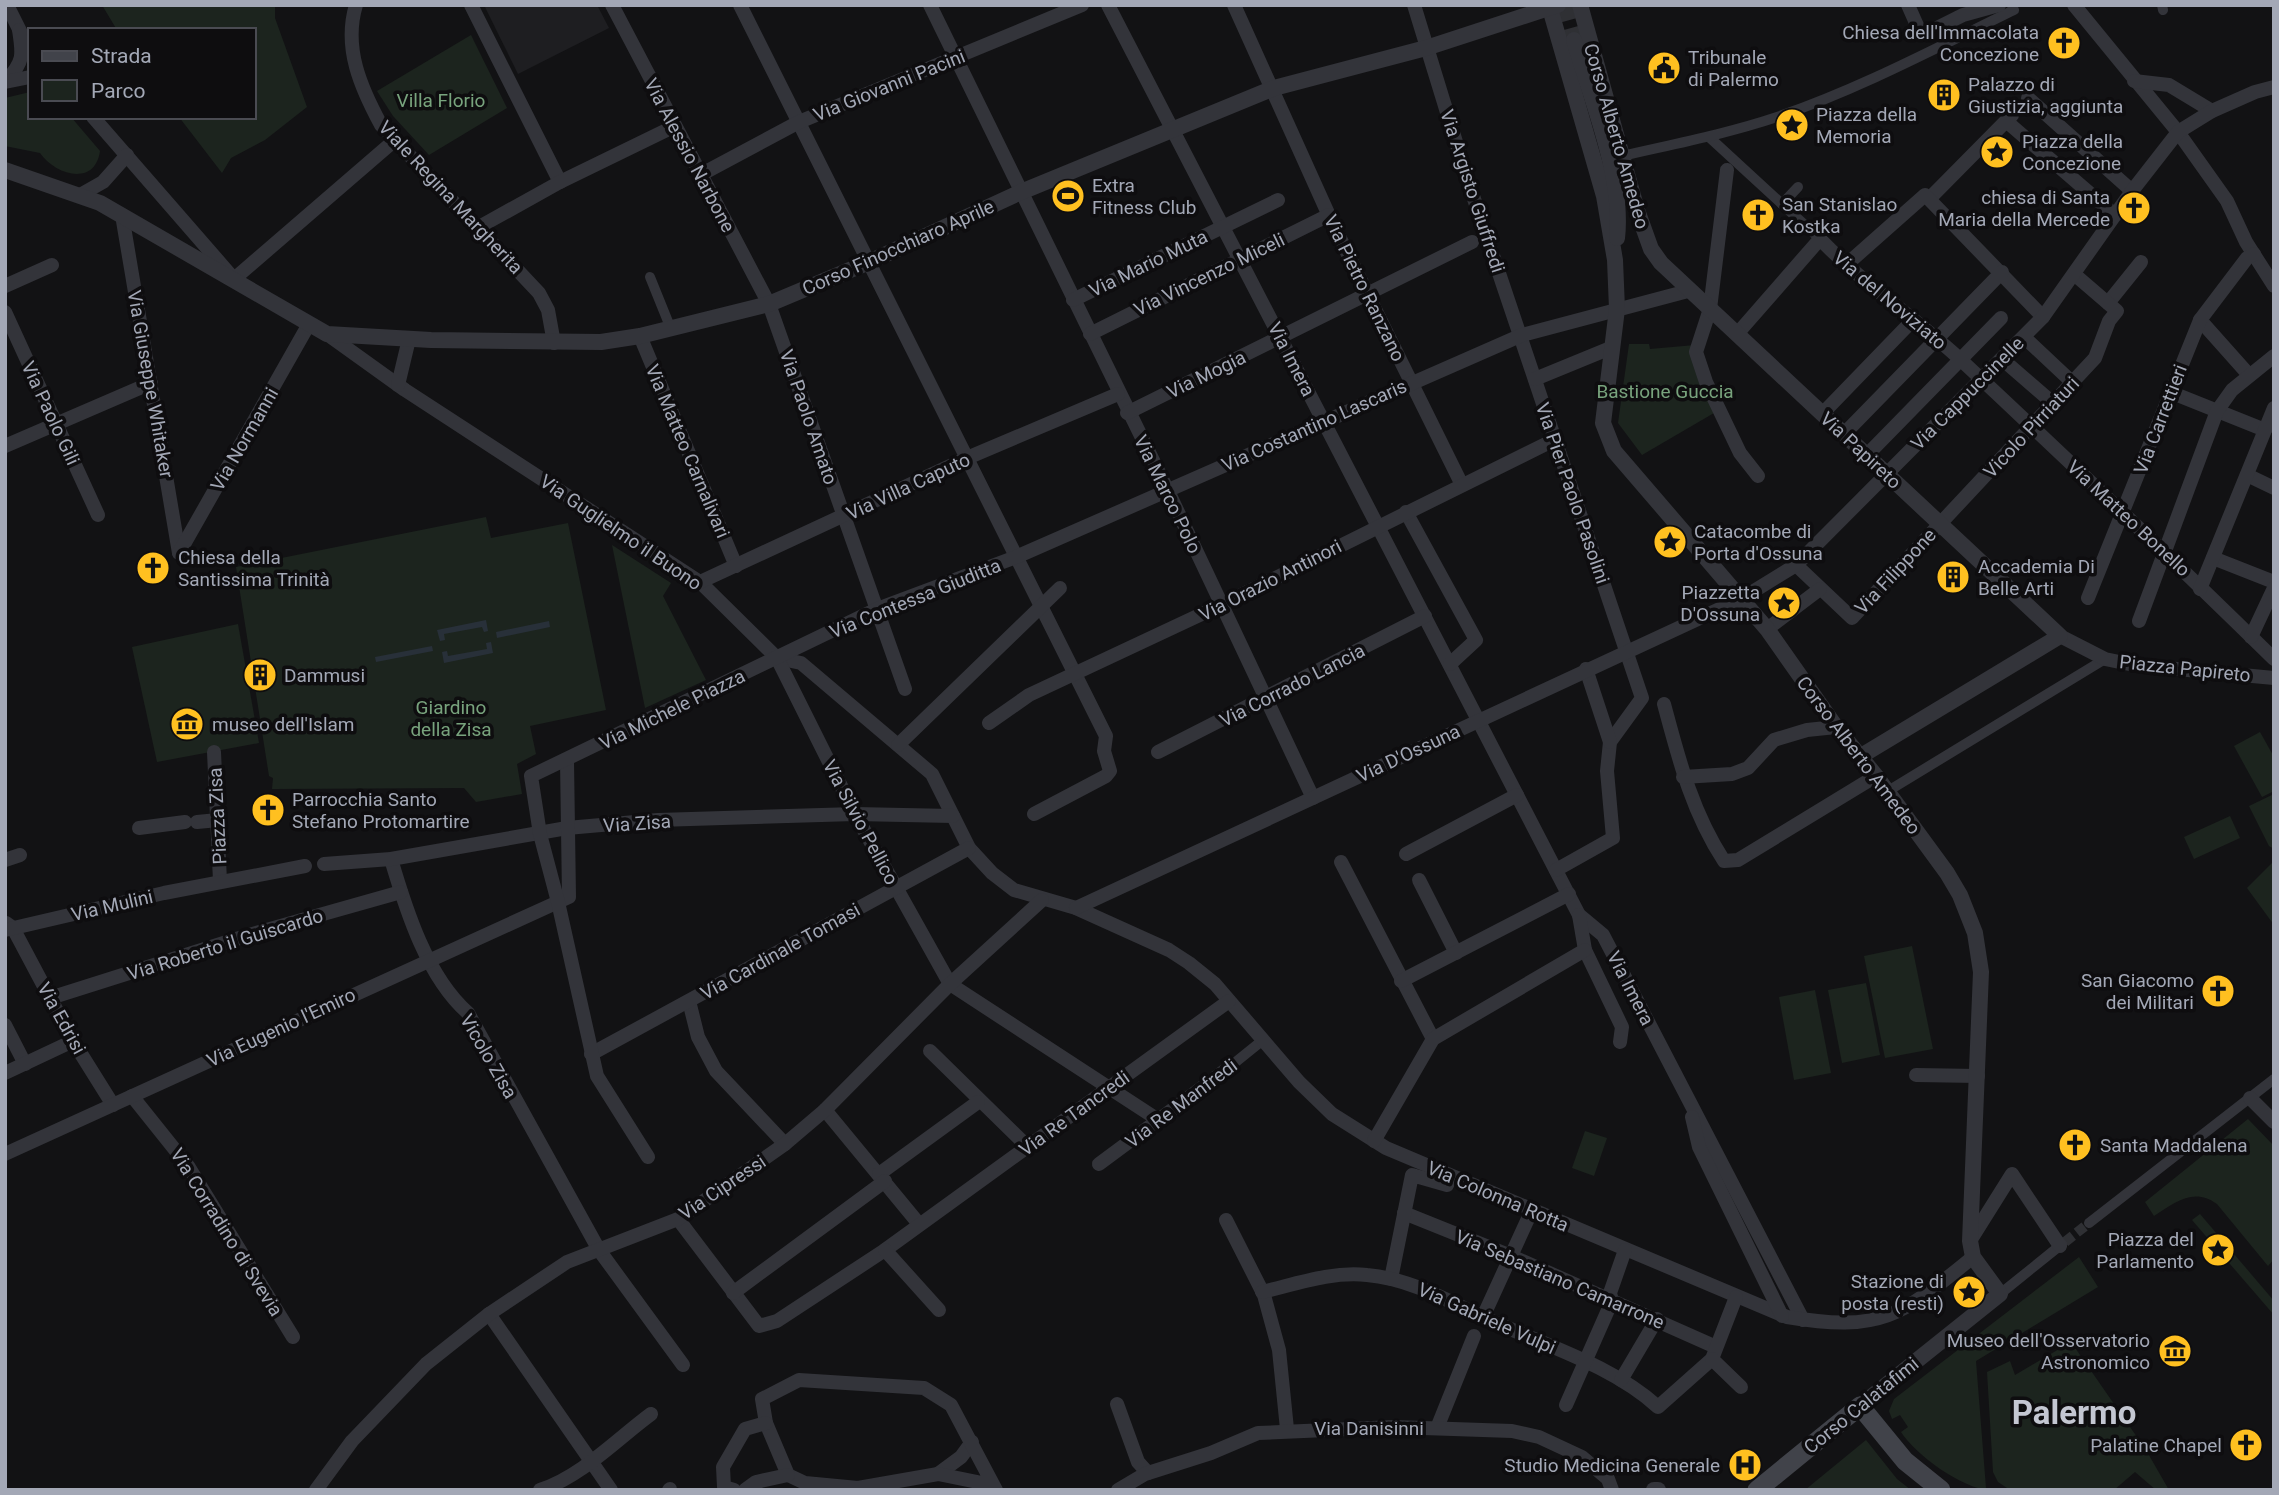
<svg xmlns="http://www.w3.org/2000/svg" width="2279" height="1495" font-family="Roboto,sans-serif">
<rect width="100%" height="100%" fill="#121214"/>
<path fill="#1e1e21" d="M484,5H597L609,28L518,74Z"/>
<g fill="#1c241e">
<path d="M102,5H275V18L307,107L265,140L231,158L222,173L179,117H254V30H117Z"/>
<path d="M471,35L507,108L429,155L393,116L377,91Z"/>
<path d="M30,92V117H71L100,151C95,187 55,175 40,153L5,146V98Z"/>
<path d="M1629,344H1649L1650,349L1695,345L1714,413L1642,455L1618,423Z"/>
<path d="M486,517L491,538L568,523L606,710L530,726L536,754L517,764L522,794L476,802L464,788L272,789L273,778L269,776L236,567Z"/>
<path d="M612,545L671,583L663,596L706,680L645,708Z"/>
<path d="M238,624L259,743L157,762L132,647Z"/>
<path d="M2260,732L2274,757V791L2262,797L2234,746Z"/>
<path d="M2274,794V849L2269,846L2249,806Z"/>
<path d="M2230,816L2240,838L2194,859L2184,837Z"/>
<path d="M2274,861V925L2247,888Z"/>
<path d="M1912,946L1933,1049L1885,1058L1864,956Z"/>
<path d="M1866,983L1880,1055L1842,1063L1828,990Z"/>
<path d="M1815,990L1831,1073L1794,1080L1779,997Z"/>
<path d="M2248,1119L2274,1146V1259L2268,1266L2217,1204C2194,1187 2175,1202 2154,1216L2145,1202Z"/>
<path d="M1585,1131L1607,1138L1594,1176L1572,1168Z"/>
<path d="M2200,1214L2274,1301V1315L2192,1220Z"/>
<path d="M2079,1257L2098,1287L1976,1361L1986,1488L1989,1490C1961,1488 1916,1455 1901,1432L1908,1427L1900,1415L1892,1419L1889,1411L1894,1399Z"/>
<path d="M2071,1342L2146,1450L2169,1490H2156L2135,1472L2114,1490H2010L1998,1482L1993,1472L1987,1372L2010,1361L2015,1375Z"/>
<path d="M1866,1440L1897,1479L1911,1490H1805Z"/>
</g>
<g fill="#283039">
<path d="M486,620L488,631L484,632L482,627L444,634L445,640L440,641L437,630Z"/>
<path d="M549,621L550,627L497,638L496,632Z"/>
<path d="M491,642L493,653L444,663L442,652L447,651L448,656L487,649L486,643Z"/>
<path d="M432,646L433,651L376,662L375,657Z"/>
</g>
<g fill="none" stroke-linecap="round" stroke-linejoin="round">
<path stroke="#2f3034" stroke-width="10" stroke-dasharray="10 5" stroke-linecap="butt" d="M2065,1242L2089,1223"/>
<path stroke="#2f3034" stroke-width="16" stroke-dasharray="16 8" stroke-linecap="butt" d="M1564,5L1574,40"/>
<g stroke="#33343a" stroke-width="10">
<path d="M2162,5L2163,10"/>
<path d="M1709,137L1820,239"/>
<path d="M1622,156C1674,144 1726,134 1777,117C1859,89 1936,48 2014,10L2012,5"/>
<path d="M1782,204L1798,187"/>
<path d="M650,277L671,329"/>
<path d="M1888,791L2105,659"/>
<path d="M1227,1069L1263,1040"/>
<path d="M2089,1223L2274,1079"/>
<path d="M2000,1294L2062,1244"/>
</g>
<g stroke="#33343a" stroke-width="14">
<path d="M7,5L22,35"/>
<path d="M356,5C343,48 361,88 381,125L539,293L548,310L554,343"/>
<path d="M471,5L560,182"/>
<path d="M612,5L769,304L905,689"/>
<path d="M740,5L1106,736L1104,751L1110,771L1106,776L1034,814"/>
<path d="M930,5L1168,491L1313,798"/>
<path d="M1108,5L1579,915L1603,935L1803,1320"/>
<path d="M1234,5L1331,220L1462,485"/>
<path d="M1414,5L1468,181L1642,698L1610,742L1607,771L1613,838L1556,870"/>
<path d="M1908,5L1920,32L1927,33L1963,15L1999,5"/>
<path d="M2074,5L2178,132L2227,201L2246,242L2274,286"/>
<path d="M6,81C24,62 23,55 19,30"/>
<path d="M2134,81L2169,85L2212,111"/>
<path d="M5,82L30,77"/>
<path d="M2028,98L2132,191"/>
<path d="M93,117L234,279L395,140"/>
<path d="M2006,121L2115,215"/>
<path d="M1727,170L1710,309L1696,352L1706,382L1740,453L1758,476"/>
<path d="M700,175L799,122L1082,5"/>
<path d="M80,195L103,182L127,155"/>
<path d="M1930,198L2012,115"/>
<path d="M122,215L179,553"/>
<path d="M479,227L560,182L675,126"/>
<path d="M1846,265L1925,195L2043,317"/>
<path d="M5,286L52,265"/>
<path d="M1073,300L1278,200"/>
<path d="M2108,303L2141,262"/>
<path d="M5,312L98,515"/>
<path d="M2200,320L2249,375"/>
<path d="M327,334L405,390L700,582L777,658L801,663L932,774L969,848L992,873L1014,890L1076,908L1169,950L1189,963L1215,984L1299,1082L1332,1114L1386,1148L1787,1317C1883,1333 1902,1315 1973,1257"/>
<path d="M1090,334L1329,215"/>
<path d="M1737,334L1820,239C1863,284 1916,318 1962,361C2067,459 2171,558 2274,659"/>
<path d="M640,336L736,566"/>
<path d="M2024,337L2073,383"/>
<path d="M2002,359L2054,404"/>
<path d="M1535,379L1613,347"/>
<path d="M398,385L409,339"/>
<path d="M2170,392L2265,430"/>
<path d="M1127,413L1472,242"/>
<path d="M1823,413L1912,321"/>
<path d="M1844,434L2002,272"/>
<path d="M5,446L151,383"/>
<path d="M1867,455L2001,318"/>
<path d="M2247,475L2274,488"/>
<path d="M1406,512L1476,640L1450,664"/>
<path d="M179,553L309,324"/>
<path d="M2213,558L2274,582"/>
<path d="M1796,565L1852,618L2095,358L2109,321L2117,311L2074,274"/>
<path d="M700,582L967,458L1118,394"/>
<path d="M2200,589L2274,408"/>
<path d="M2088,598L2200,320L2247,258L2254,254"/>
<path d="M2139,621L2217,411L2232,390L2274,356"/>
<path d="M1767,629L1820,589"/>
<path d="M2060,636L2105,659L2134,665L2274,678"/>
<path d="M2251,637L2274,588"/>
<path d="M777,658L855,814L950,984L1160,1121"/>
<path d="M1586,669L1610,742"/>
<path d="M1664,704C1679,760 1692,812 1724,861L1738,860L1876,776"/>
<path d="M989,723L1029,695L1221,605L1554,440"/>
<path d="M898,745L1060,588"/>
<path d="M214,752L220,881"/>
<path d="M1158,752L1425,616"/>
<path d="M1683,777L1732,774L1748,768L1774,740L1807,730L1836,727"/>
<path d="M197,822L218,820"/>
<path d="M139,828L185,822"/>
<path d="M1406,854L1517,795"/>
<path d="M391,859C406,910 427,977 468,1013L599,1250L683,1365"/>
<path d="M5,860L20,855"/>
<path d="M1341,862L1433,1039"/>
<path d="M324,864L391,859L567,828L658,820L855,814L953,816"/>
<path d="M1419,880L1456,953"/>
<path d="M1076,908L1741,599L1796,565L2043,317L2132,191L2178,132L2212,111L2255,92L2274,87"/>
<path d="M1579,915L1585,950L1622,1027L1620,1042"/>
<path d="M6,923L13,928L73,1041L113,1105"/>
<path d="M5,930L164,893L305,866"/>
<path d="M1401,981L1569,894"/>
<path d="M50,998L249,935L401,892"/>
<path d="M689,1001L698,1037L716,1071L785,1144"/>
<path d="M5,1025L25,1064"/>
<path d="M930,1051L1027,1146"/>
<path d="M591,1054L969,848"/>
<path d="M5,1073L73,1041"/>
<path d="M1916,1075L1978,1076"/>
<path d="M132,1096L188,1166L293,1337"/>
<path d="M2250,1098L2274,1122"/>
<path d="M825,1110L919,1224"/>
<path d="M1692,1117L1699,1147L1782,1316"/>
<path d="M1374,1141L1433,1039L1585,950"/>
<path d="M5,1154L569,897L567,761"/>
<path d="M648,1157L597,1076L558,902L540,834L531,776L877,609L1016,557L1522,335L1688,291"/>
<path d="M1099,1164L1227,1069"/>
<path d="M879,1174L978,1102"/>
<path d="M1404,1213L1511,1256L1716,1347"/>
<path d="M678,1219L759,1326L777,1321L885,1250L1229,1001"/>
<path d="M1226,1220L1264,1295L1279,1350L1287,1429"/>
<path d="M1970,1241L2012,1174L2060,1246"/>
<path d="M885,1250L939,1310"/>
<path d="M1391,1279L1412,1175L1447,1185L1450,1176"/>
<path d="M1262,1292C1296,1284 1332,1271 1367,1275C1413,1279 1451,1303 1492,1321C1547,1346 1613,1366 1658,1407L1712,1359L1736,1297"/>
<path d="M733,1293L885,1181"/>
<path d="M489,1314L611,1490"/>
<path d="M1483,1317L1532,1210"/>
<path d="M1712,1359L1741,1387"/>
<path d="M1621,1380L1657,1319"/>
<path d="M1117,1404L1138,1462L1148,1473"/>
<path d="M1566,1405L1612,1301L1610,1293L1625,1250"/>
<path d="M1437,1428L1474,1336"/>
<path d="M938,1474L961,1457L972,1442"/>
<path d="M992,1485L938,1474L858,1488L805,1483L788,1475L766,1423L762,1399L799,1380L924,1388L951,1405L996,1490"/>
<path d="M316,1490L352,1441L426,1364L489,1314L567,1262L678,1219L785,1144L825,1110L950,984L1042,900"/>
<path d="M540,1490C581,1477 617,1439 651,1414"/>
<path d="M669,1490L670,1489"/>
<path d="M734,1490L724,1487L723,1467L745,1429L766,1423"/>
<path d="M745,1490L756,1482L788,1475"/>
<path d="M1118,1490L1145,1474L1211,1453L1258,1433L1394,1427L1512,1431L1539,1437L1582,1457L1608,1479L1612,1490"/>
</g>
<g stroke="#33343a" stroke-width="16">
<path d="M1549,5L1604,196L1615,260L1617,309L1603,423L1614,451L1767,629L1836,727L1876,776L1947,873L1960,895L1975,933L1981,972L1970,1241L1973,1257L2000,1294L1860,1406"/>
<path d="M1580,5L1637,210L1651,249L1661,263L2060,636L1861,756"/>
<path d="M1574,40C1591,99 1624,177 1617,238"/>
<path d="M5,170L100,203L327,334L431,340L601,342L640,336L769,304L869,262L1021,192L1274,88L1426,48L1558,5"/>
<path d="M1654,1490H1658"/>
</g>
<path stroke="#41434a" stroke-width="19" d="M1757,1490L1860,1406L1905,1461L1941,1490"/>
</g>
<defs>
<symbol id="church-disc" viewBox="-11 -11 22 22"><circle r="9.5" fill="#ffc020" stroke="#0e0d0f"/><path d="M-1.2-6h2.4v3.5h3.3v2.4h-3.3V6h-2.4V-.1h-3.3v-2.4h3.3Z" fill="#111"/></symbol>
<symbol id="civic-disc" viewBox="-11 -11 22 22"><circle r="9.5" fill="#ffc020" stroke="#0e0d0f"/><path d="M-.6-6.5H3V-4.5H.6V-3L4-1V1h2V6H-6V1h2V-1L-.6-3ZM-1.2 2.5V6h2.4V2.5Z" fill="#111"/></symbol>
<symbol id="building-disc" viewBox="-11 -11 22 22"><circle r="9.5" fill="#ffc020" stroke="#0e0d0f"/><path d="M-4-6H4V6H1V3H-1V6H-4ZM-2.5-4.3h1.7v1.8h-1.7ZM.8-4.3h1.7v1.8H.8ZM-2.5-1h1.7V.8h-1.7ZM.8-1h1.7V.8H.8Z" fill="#111"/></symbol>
<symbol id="sight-disc" viewBox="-11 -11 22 22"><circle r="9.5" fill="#ffc020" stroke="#0e0d0f"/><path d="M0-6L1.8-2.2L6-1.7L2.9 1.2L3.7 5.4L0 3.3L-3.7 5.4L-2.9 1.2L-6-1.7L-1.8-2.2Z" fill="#111"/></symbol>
<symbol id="stadium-disc" viewBox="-11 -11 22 22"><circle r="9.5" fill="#ffc020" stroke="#0e0d0f"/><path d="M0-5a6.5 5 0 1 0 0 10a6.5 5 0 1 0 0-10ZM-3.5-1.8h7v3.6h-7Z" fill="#111"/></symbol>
<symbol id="museum-disc" viewBox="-11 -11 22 22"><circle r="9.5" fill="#ffc020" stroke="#0e0d0f"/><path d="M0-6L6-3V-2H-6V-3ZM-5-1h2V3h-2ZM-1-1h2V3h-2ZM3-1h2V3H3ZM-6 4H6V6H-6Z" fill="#111"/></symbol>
<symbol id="hospital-disc" viewBox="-11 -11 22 22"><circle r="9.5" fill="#ffc020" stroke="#0e0d0f"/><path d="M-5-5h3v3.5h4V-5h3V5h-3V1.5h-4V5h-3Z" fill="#111"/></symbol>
</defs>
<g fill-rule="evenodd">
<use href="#church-disc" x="2045" y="24" width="38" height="38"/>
<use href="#civic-disc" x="1645" y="49" width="38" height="38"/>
<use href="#building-disc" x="1925" y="76" width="38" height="38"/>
<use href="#sight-disc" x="1773" y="106" width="38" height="38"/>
<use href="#sight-disc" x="1978" y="133" width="38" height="38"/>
<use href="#stadium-disc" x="1049" y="177" width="38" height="38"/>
<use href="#church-disc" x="2115" y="189" width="38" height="38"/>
<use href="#church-disc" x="1739" y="196" width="38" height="38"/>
<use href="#sight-disc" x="1651" y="523" width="38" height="38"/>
<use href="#church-disc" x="134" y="549" width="38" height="38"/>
<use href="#building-disc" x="1934" y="558" width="38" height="38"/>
<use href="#sight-disc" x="1765" y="584" width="38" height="38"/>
<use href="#building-disc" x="241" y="656" width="38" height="38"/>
<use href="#museum-disc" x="168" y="705" width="38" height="38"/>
<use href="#church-disc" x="249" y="791" width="38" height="38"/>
<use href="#church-disc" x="2199" y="972" width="38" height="38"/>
<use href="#church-disc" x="2056" y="1126" width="38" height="38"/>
<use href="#sight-disc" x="2199" y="1231" width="38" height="38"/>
<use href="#sight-disc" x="1950" y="1273" width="38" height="38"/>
<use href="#museum-disc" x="2156" y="1332" width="38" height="38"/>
<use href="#church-disc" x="2227" y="1426" width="38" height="38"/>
<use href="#hospital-disc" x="1726" y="1446" width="38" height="38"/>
</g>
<g text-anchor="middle" stroke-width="7" stroke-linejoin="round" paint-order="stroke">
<g font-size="19" fill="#a3a8b6" stroke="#0e0d0f" text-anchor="start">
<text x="2039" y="39" text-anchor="end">Chiesa dell'Immacolata<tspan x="2039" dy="22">Concezione</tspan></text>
<text x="1688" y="64">Tribunale<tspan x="1688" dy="22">di Palermo</tspan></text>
<text x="1968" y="91">Palazzo di<tspan x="1968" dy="22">Giustizia, aggiunta</tspan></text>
<text x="1816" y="121">Piazza della<tspan x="1816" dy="22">Memoria</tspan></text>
<text x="2022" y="148">Piazza della<tspan x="2022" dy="22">Concezione</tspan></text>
<text x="1092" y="192">Extra<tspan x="1092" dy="22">Fitness Club</tspan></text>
<text x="2110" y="204" text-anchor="end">chiesa di Santa<tspan x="2110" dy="22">Maria della Mercede</tspan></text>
<text x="1782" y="211">San Stanislao<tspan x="1782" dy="22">Kostka</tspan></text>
<text x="1694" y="538">Catacombe di<tspan x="1694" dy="22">Porta d'Ossuna</tspan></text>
<text x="178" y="564">Chiesa della<tspan x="178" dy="22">Santissima Trinità</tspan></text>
<text x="1978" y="573">Accademia Di<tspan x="1978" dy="22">Belle Arti</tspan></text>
<text x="1760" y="599" text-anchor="end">Piazzetta<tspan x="1760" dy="22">D'Ossuna</tspan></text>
<text x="284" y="682">Dammusi</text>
<text x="212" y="731">museo dell'Islam</text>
<text x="292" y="806">Parrocchia Santo<tspan x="292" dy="22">Stefano Protomartire</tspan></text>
<text x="2194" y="987" text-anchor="end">San Giacomo<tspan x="2194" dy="22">dei Militari</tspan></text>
<text x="2100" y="1152">Santa Maddalena</text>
<text x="2194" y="1246" text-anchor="end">Piazza del<tspan x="2194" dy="22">Parlamento</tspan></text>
<text x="1944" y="1288" text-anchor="end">Stazione di<tspan x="1944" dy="22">posta (resti)</tspan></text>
<text x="2150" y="1347" text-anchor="end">Museo dell'Osservatorio<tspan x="2150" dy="22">Astronomico</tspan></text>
<text x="2222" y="1452" text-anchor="end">Palatine Chapel</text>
<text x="1720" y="1472" text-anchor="end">Studio Medicina Generale</text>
</g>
<g font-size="19" fill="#a3a8b6" stroke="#0e0d0f">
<text transform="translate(889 85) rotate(-22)" y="7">Via Giovanni Pacini</text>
<text transform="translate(1617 136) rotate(74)" y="7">Corso Alberto Amedeo</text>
<text transform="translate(690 155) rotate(62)" y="7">Via Alessio Narbone</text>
<text transform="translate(1473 191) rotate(72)" y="7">Via Argisto Giuffredi</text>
<text transform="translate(451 197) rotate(47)" y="7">Viale Regina Margherita</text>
<text transform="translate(898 247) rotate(-24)" y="7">Corso Finocchiaro Aprile</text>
<text transform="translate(1148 263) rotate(-26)" y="7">Via Mario Muta</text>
<text transform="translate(1209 274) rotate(-26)" y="7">Via Vincenzo Miceli</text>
<text transform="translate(1365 288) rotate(64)" y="7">Via Pietro Ranzano</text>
<text transform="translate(1890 300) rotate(40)" y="7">Via del Noviziato</text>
<text transform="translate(1292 359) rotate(63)" y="7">Via Imera</text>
<text transform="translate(1206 374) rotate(-26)" y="7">Via Mogia</text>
<text transform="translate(151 384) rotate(80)" y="7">Via Giuseppe Whitaker</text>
<text transform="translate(1967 393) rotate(-45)" y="7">Via Cappuccinelle</text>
<text transform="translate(51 413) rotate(65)" y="7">Via Paolo Gili</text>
<text transform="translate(809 417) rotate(71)" y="7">Via Paolo Amato</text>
<text transform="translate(2160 419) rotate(-69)" y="7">Via Carrettieri</text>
<text transform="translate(1314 425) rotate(-24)" y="7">Via Costantino Lascaris</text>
<text transform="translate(2031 427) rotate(-47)" y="7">Vicolo Pirriaturi</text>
<text transform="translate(244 439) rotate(-60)" y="7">Via Normanni</text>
<text transform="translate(1861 450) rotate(43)" y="7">Via Papireto</text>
<text transform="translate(688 451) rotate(67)" y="7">Via Matteo Carnalivari</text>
<text transform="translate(908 486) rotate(-25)" y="7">Via Villa Caputo</text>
<text transform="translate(1573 493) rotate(71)" y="7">Via Pier Paolo Pasolini</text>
<text transform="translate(1168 494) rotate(64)" y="7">Via Marco Polo</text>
<text transform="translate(2129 518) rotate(43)" y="7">Via Matteo Bonello</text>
<text transform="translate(621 532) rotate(34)" y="7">Via Guglielmo il Buono</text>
<text transform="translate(1895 571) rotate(-47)" y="7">Via Filippone</text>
<text transform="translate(1270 580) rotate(-27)" y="7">Via Orazio Antinori</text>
<text transform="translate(915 598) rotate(-22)" y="7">Via Contessa Giuditta</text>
<text transform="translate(2185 668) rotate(6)" y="7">Piazza Papireto</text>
<text transform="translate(1292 685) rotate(-27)" y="7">Via Corrado Lancia</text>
<text transform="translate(672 709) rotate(-26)" y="7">Via Michele Piazza</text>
<text transform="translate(1408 753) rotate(-25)" y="7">Via D'Ossuna</text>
<text transform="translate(1859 755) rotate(53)" y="7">Corso Alberto Amedeo</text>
<text transform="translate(217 816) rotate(-93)" y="7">Piazza Zisa</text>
<text transform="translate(861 822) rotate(62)" y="7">Via Silvio Pellico</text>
<text transform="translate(637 823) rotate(-4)" y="7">Via Zisa</text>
<text transform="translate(112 905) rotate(-13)" y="7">Via Mulini</text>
<text transform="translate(225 944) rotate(-17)" y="7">Via Roberto il Guiscardo</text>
<text transform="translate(780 951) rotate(-29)" y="7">Via Cardinale Tomasi</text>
<text transform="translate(1631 988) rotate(63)" y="7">Via Imera</text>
<text transform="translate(62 1018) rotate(61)" y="7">Via Edrisi</text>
<text transform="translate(281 1027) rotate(-25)" y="7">Via Eugenio l'Emiro</text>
<text transform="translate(489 1056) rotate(60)" y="7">Vicolo Zisa</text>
<text transform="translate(1181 1103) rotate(-37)" y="7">Via Re Manfredi</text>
<text transform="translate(1074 1113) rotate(-36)" y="7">Via Re Tancredi</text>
<text transform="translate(722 1187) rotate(-34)" y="7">Via Cipressi</text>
<text transform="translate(1498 1196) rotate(23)" y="7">Via Colonna Rotta</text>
<text transform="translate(227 1232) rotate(58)" y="7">Via Corradino di Svevia</text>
<text transform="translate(1560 1279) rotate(23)" y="7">Via Sebastiano Camarrone</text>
<text transform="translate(1487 1318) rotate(24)" y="7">Via Gabriele Vulpi</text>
<text transform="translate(1861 1405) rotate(-39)" y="7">Corso Calatafimi</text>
<text x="1369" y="1435">Via Danisinni</text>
</g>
<g font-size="19" fill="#78a37d" stroke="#0e0d0f">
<text x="441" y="107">Villa Florio</text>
<text x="1665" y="398">Bastione Guccia</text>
<text x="451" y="714">Giardino<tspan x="451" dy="22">della Zisa</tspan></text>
</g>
<g font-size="33" font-weight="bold" fill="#c4c7d2" stroke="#0e0d0f">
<text x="2074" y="1424">Palermo</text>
</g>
</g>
<rect width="2279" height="1495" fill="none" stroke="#a3a8b6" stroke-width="14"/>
<rect x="28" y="28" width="228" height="91" fill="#0e0d0f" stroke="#4a4b52" stroke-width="2"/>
<rect x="42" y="51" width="35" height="10" fill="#41434a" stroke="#4a4b52" stroke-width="2"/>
<text x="91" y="63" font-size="21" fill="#a3a8b6">Strada</text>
<rect x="42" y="80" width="35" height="21" fill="#1c241e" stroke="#4a4b52" stroke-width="2"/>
<text x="91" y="98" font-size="21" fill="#a3a8b6">Parco</text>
</svg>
